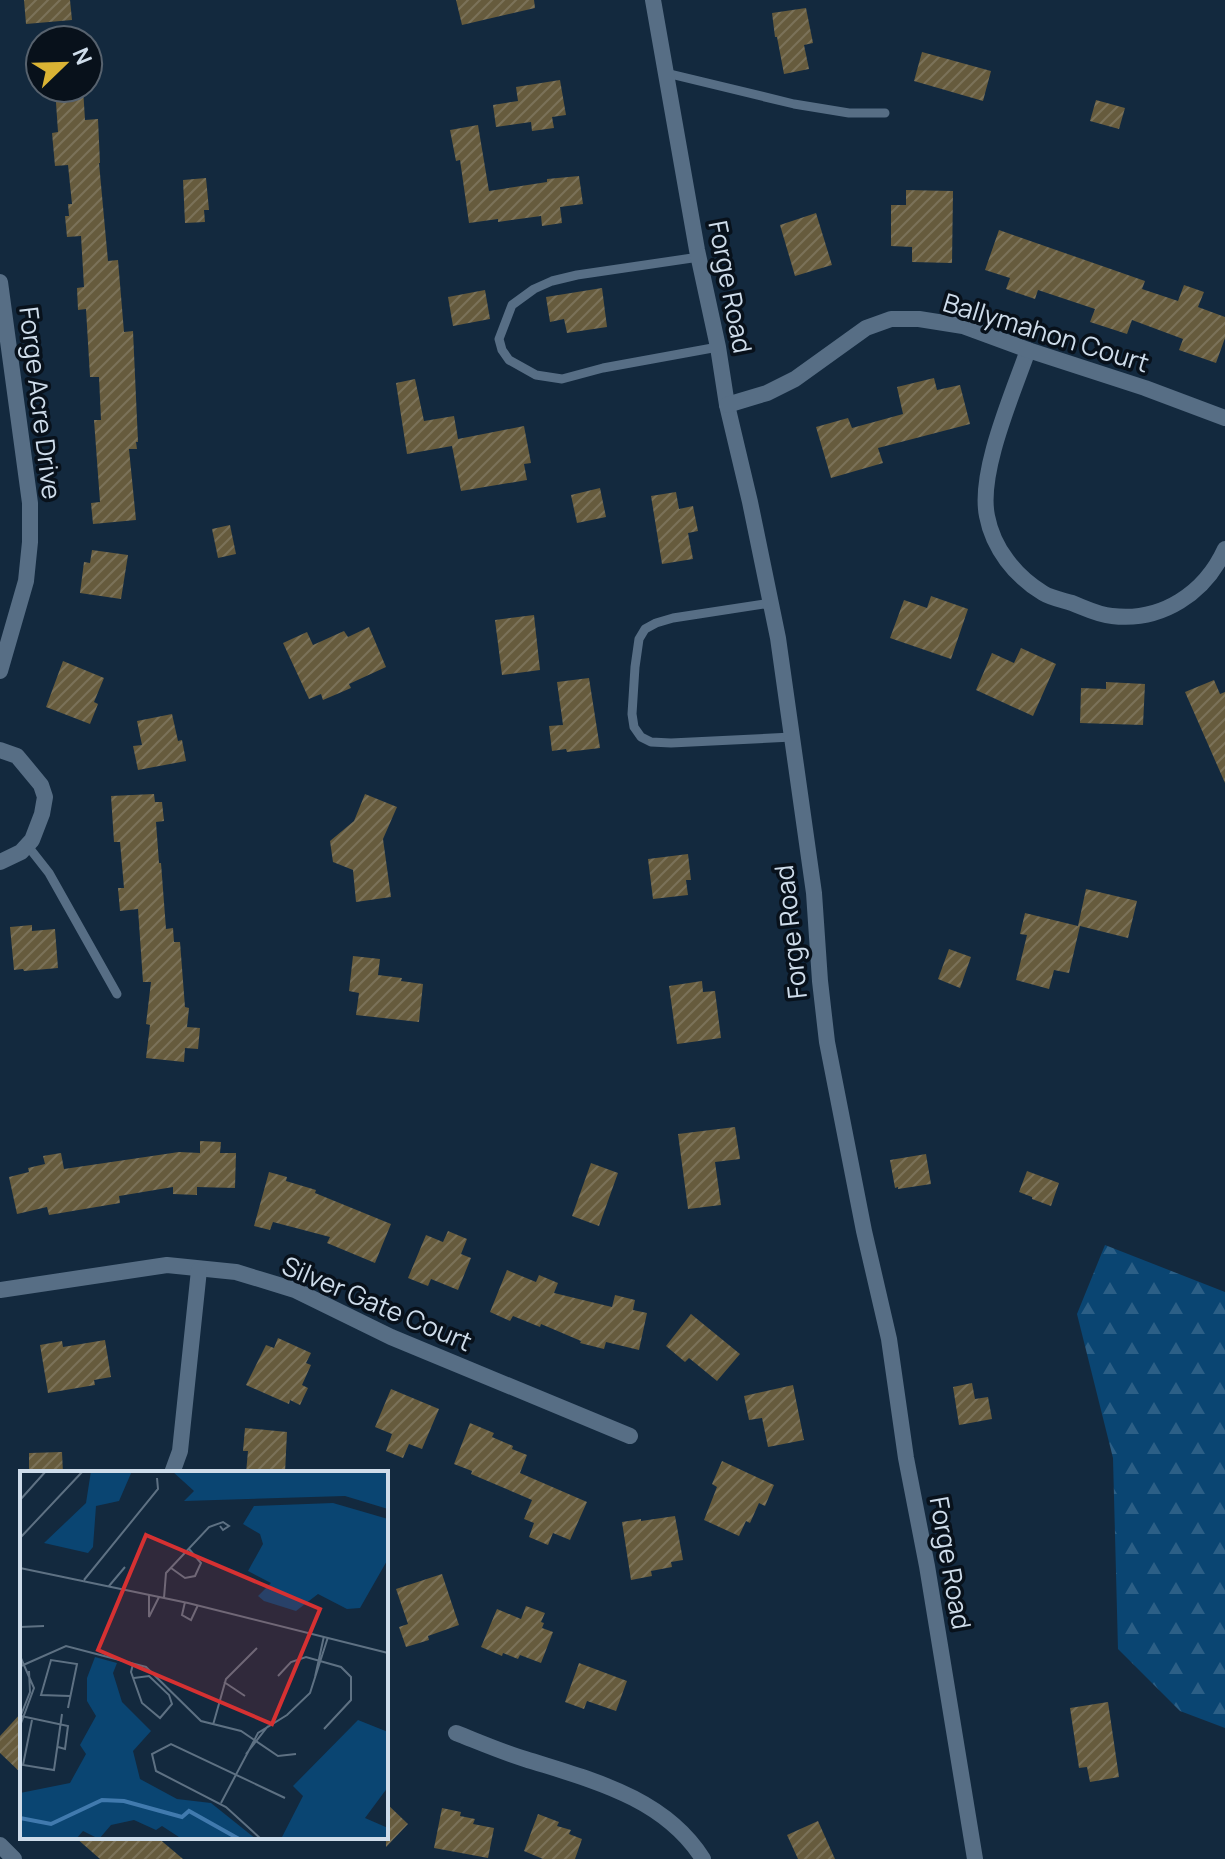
<svg xmlns="http://www.w3.org/2000/svg" width="1225" height="1859" font-family="Manrope,sans-serif">
<defs>
<pattern id="forest-firs" width="22" height="20" patternUnits="userSpaceOnUse" patternTransform="scale(2)"><rect width="22" height="20" fill="#0a4572"/><path d="M5 1l3.5 6h-7zM16 11l3.5 6h-7z" fill="#2c5f86"/></pattern>
<pattern id="building-hatch" width="6" height="6" patternUnits="userSpaceOnUse" patternTransform="scale(2)"><rect width="6" height="6" fill="#665b3d"/><path d="M-1 1l2-2M0 6l6-6M5 7l2-2" fill="none" stroke="#7b7259"/></pattern>
</defs>
<rect width="100%" height="100%" fill="#13293e"/>
<path fill="url(#forest-firs)" d="M1105,1245L1225,1292V1728L1180,1711L1118,1649L1113,1458L1077,1314Z"/>
<g fill="url(#building-hatch)">
<path d="M24,0H70L72,20L26,24Z"/>
<path d="M456,0H534L535,8L462,25Z"/>
<path d="M806,8L813,43L804,45L809,69L784,74L777,37H775L772,13Z"/>
<path d="M922,52L991,71L983,101L914,81Z"/>
<path d="M560,80L566,115L552,117L554,128L532,131L531,122L496,127L493,105L518,101L516,87Z"/>
<path d="M55,88H83L85,120L98,119L100,163H99L108,261L118,260L124,332L133,331L138,442H136L137,449H129L136,520L93,524L91,503L100,502L94,420H101L99,377H90L86,309L78,310L77,288L84,287L81,236L67,237L65,216H69L68,204H72L68,165L55,166L52,133L58,132Z"/>
<path d="M1096,100L1125,108L1119,129L1090,121Z"/>
<path d="M478,125L489,191L547,182V179L579,176L583,204L560,207L562,223L542,226L541,216L498,222V219L469,223L460,160L456,161L450,130Z"/>
<path d="M206,178L209,210H204L205,222L185,223L183,180Z"/>
<path d="M906,190L953,191L952,263L912,262V247L891,246V205H906Z"/>
<path d="M816,213L832,265L795,276L780,225Z"/>
<path d="M999,230L1145,281L1142,289L1178,301L1184,285L1204,292L1198,307L1225,317V338L1216,363L1179,350L1183,339L1132,320L1127,334L1090,322L1095,309L1038,290L1035,299L1006,289L1010,278L985,270Z"/>
<path d="M602,288L607,327L567,333L564,319L550,322L546,297Z"/>
<path d="M485,290L490,319L453,326L448,297Z"/>
<path d="M934,378L937,390L960,385L970,424L878,448L883,463L831,478L816,427L848,418L852,428L903,414L897,387Z"/>
<path d="M415,379L424,421L454,416L458,439L524,426L531,463L524,464L527,480L461,491L452,446L407,454L396,383Z"/>
<path d="M600,488L606,517L577,523L571,495Z"/>
<path d="M676,492L679,509L693,506L698,531L688,533L693,559L662,564L651,496Z"/>
<path d="M230,525L236,554L218,558L212,529Z"/>
<path d="M92,550L128,555L121,599L80,593L84,562L90,563Z"/>
<path d="M931,596L968,609L951,659L890,638L904,600L927,608Z"/>
<path d="M534,615L540,670L502,675L495,620Z"/>
<path d="M369,627L386,667L349,684L351,688L323,700L321,694L309,699L283,643L307,632L313,645L344,631L348,637Z"/>
<path d="M1021,648L1056,664L1033,716L976,690L992,653L1014,663Z"/>
<path d="M63,661L104,678L94,702L98,704L90,724L46,707Z"/>
<path d="M589,678L600,748L567,752L566,749L552,751L549,726L563,725L557,682Z"/>
<path d="M1214,680L1220,694L1225,692V783L1185,692Z"/>
<path d="M1106,682L1145,684L1143,725L1080,723L1081,688L1106,689Z"/>
<path d="M172,714L178,741L182,740L186,761L138,770L133,746L142,745L137,721Z"/>
<path d="M154,794L155,802H162L164,821L156,822L159,863H161L166,929L173,928L174,942H180L185,1007L189,1008L187,1027L200,1028L198,1049L185,1048L184,1062L146,1058L150,1025L146,1024L151,982H143L138,909L120,911L118,888H124L120,842H114L111,796Z"/>
<path d="M365,794L397,807L383,839L391,897L356,902L353,870L333,862L330,841L354,821Z"/>
<path d="M688,854L691,880H686L688,895L653,899L648,859Z"/>
<path d="M1086,889L1137,901L1128,938L1080,926L1069,973L1054,970L1049,989L1016,980L1027,935L1020,934L1025,913L1078,926Z"/>
<path d="M32,925V931L55,929L58,968L24,971L23,969L14,970L10,927Z"/>
<path d="M949,949L971,957L960,988L938,979Z"/>
<path d="M353,956L380,959L378,975L402,978L401,981L423,984L419,1022L356,1015L359,993L349,991Z"/>
<path d="M702,981L703,992L715,991L721,1038L677,1044L669,986Z"/>
<path d="M735,1127L740,1159L715,1162L721,1205L688,1209L678,1134Z"/>
<path d="M200,1141L221,1142L220,1153H236L235,1188L197,1187V1195L173,1194V1187L119,1196L120,1203L49,1215L47,1207L17,1214L9,1177L29,1172L28,1168L45,1164L43,1156L61,1153L64,1169L179,1152L200,1153Z"/>
<path d="M926,1154L931,1184L898,1189V1187L895,1188L890,1160Z"/>
<path d="M591,1163L618,1173L599,1226L572,1216Z"/>
<path d="M1027,1171L1059,1183L1051,1206L1032,1199V1197L1019,1192Z"/>
<path d="M269,1172L287,1177L286,1181L316,1190L315,1193L391,1224L375,1263L327,1243L330,1237L273,1222L270,1230L254,1226Z"/>
<path d="M448,1231L467,1239L461,1254L471,1258L458,1290L431,1279L428,1286L408,1278L426,1235L443,1242Z"/>
<path d="M507,1270L536,1282L539,1275L558,1283L554,1293L612,1307L615,1295L635,1300L633,1310L647,1313L639,1350L606,1342L604,1349L580,1343L581,1341L541,1324L540,1327L513,1316L510,1321L490,1312Z"/>
<path d="M691,1314L740,1354L717,1381L689,1358L685,1362L666,1346Z"/>
<path d="M278,1338L311,1353L306,1363L311,1365L302,1385L308,1388L300,1405L290,1400L289,1404L246,1385L266,1345L274,1348Z"/>
<path d="M105,1340L111,1377L94,1380L95,1385L48,1393L40,1345L62,1341L63,1347Z"/>
<path d="M972,1383L975,1399L988,1397L992,1419L959,1425L953,1387Z"/>
<path d="M793,1385L804,1440L768,1447L762,1418L749,1420L744,1396Z"/>
<path d="M391,1389L439,1409L422,1449L409,1444L403,1458L386,1451L392,1434L375,1427Z"/>
<path d="M470,1423L494,1433L492,1437L513,1446L512,1449L527,1455L520,1473L587,1502L570,1540L553,1533L548,1545L529,1537L534,1523L524,1519L532,1500L471,1474L472,1471L454,1464Z"/>
<path d="M245,1428L287,1432L285,1473H246L248,1451H243Z"/>
<path d="M62,1452L63,1473H29V1453Z"/>
<path d="M722,1461L774,1485L765,1506L759,1503L750,1523L746,1521L739,1536L704,1520L717,1487L712,1484Z"/>
<path d="M675,1516L683,1560L671,1562L672,1567L651,1571L652,1576L631,1580L622,1522L641,1519V1521Z"/>
<path d="M442,1574L459,1625L428,1636L429,1640L406,1647L399,1627L408,1624L396,1589Z"/>
<path d="M526,1606L545,1613L541,1622L544,1623L542,1628L553,1632L541,1663L520,1655L518,1659L503,1653L502,1656L481,1647L497,1609L521,1619Z"/>
<path d="M579,1663L627,1681L616,1711L587,1701L584,1709L565,1702Z"/>
<path d="M1108,1702L1119,1777L1090,1782L1087,1767L1079,1768L1070,1708Z"/>
<path d="M22,1712V1774L0,1753V1736Z"/>
<path d="M386,1803L408,1824L386,1847Z"/>
<path d="M442,1808L461,1812L460,1816L475,1819L473,1824L494,1828L488,1858L434,1848Z"/>
<path d="M538,1814L559,1822L557,1826L571,1830L569,1834L582,1839L575,1859H543L524,1851Z"/>
<path d="M818,1821L835,1859H798L787,1835Z"/>
<path d="M75,1837H157L183,1859H100Z"/>
</g>
<g fill="none" stroke-linecap="round" stroke-linejoin="round">
<g stroke="#576e85" stroke-width="9">
<path d="M666,73L794,104L849,113H885"/>
<path d="M699,257L577,275L552,281L534,289L512,305L499,339L502,350L509,360L536,375L562,379L603,368L718,347"/>
<path d="M771,603L673,618L656,623L645,629L639,639L635,667L632,714L634,727L641,737L651,742L671,743L792,737"/>
<path d="M27,845L49,873L117,994"/>
</g>
<g stroke="#576e85" stroke-width="16">
<path d="M653,0L697,250L718,347L727,405L750,502L778,638L814,893L820,981L827,1042L864,1231L889,1339L906,1458L927,1566L975,1859"/>
<path d="M0,282L30,503V542L26,581L0,671"/>
<path d="M1028,350C1013,393 978,472 987,516C993,548 1015,576 1043,593C1051,598 1062,600 1072,603C1085,608 1099,615 1112,616C1162,622 1205,593 1225,549"/>
<path d="M727,405L767,393L795,379L866,328L891,319H919L963,326L1028,350L1145,388L1225,418"/>
<path d="M0,750L17,756L41,785L45,797L42,814L32,840L21,852L0,862"/>
<path d="M0,1290L167,1265L236,1272L295,1290L391,1337L630,1436"/>
<path d="M172,1473L180,1451L199,1270"/>
<path d="M456,1733C479,1742 502,1752 525,1759C591,1780 664,1797 703,1859"/>
<path d="M0,1845L14,1859"/>
</g>
</g>
<g text-anchor="middle" stroke-width="7" stroke-linejoin="round" paint-order="stroke">
<g font-size="26" fill="#cedcea" stroke="#08111b">
<text transform="translate(730 287) rotate(79)" y="9">Forge Road</text>
<text transform="translate(1046 333) rotate(17)" y="9">Ballymahon Court</text>
<text transform="translate(40 403) rotate(83)" y="9">Forge Acre Drive</text>
<text transform="translate(791 932) rotate(-96)" y="9">Forge Road</text>
<text transform="translate(377 1304) rotate(23)" y="9">Silver Gate Court</text>
<text transform="translate(950 1563) rotate(80)" y="9">Forge Road</text>
</g>
</g>
<g transform="translate(20 1471)">
<rect width="368" height="368" fill="#13293e"/>
<path d="M71,0H112L99,30L76,35L73,76L68,82L24,72L66,32ZM313,32L368,48V88L340,137L327,138L298,123L276,140L244,130L238,125L251,112L228,100L243,73L240,63L223,53L234,35ZM75,186L97,192L93,202L102,231L131,260L113,280L120,308L157,328L191,332L236,368H162L142,355L136,359L114,349L91,354L79,368L63,360L56,368H0V322L50,312L66,283L60,274L76,245L67,230V207ZM338,249L368,261V316L345,347L368,357V368H261L283,325L273,315Z" fill="#0a4572"/>
<path d="M152,0H368V38L325,25L164,30L174,20Z" fill="#0a4572"/>
<path fill="none" stroke="#417aae" stroke-width="4" d="M0,347L31,353L82,329L104,330L162,346L169,340L219,368"/>
<path fill="none" stroke="#5e7183" stroke-width="2" d="M0,29L26,0M0,67L63,0M0,97L168,132L368,182M151,97L165,107L175,105L181,92L169,78M64,109L138,18L137,7M89,115L105,96M129,124V146L139,126M144,127L146,102L189,56L203,51L209,55L203,59L200,55M165,131L162,144L171,149L178,134M0,156L24,155M0,185L14,217L0,255M113,193L111,201L122,232L140,247L152,233L149,224L129,205L114,207M1,195L46,175L126,196L181,250L221,260L258,285L276,283M258,205L271,191L286,186L321,196L331,206V229L304,258M295,206L304,165M204,211L225,225M48,237L57,193L31,189L21,224L50,225M1,244L10,221L9,200M1,245L48,255L45,278L38,276M12,249L3,294L34,299L42,243M193,254L206,208L237,177M226,283L248,255M201,332L238,262L267,244L290,222L308,166M241,368L206,336L136,300L132,283L151,273L265,327"/>
<path fill="#d63132" fill-opacity="0.15" stroke="#d63132" stroke-width="4" d="M126,64L300,138L252,253L78,179Z"/>
<rect width="368" height="368" fill="none" stroke="#cedcea" stroke-width="4"/>
</g>
<g transform="translate(64 64) rotate(67)"><circle r="38" fill="#08111b" stroke="#57626e" stroke-width="2"/>
<path d="M0-6L14 30L0 20L-14 30Z" fill="#dab334"/>
<text y="-12" font-size="22" font-weight="bold" text-anchor="middle" fill="#cedcea">N</text>
</g>
</svg>
